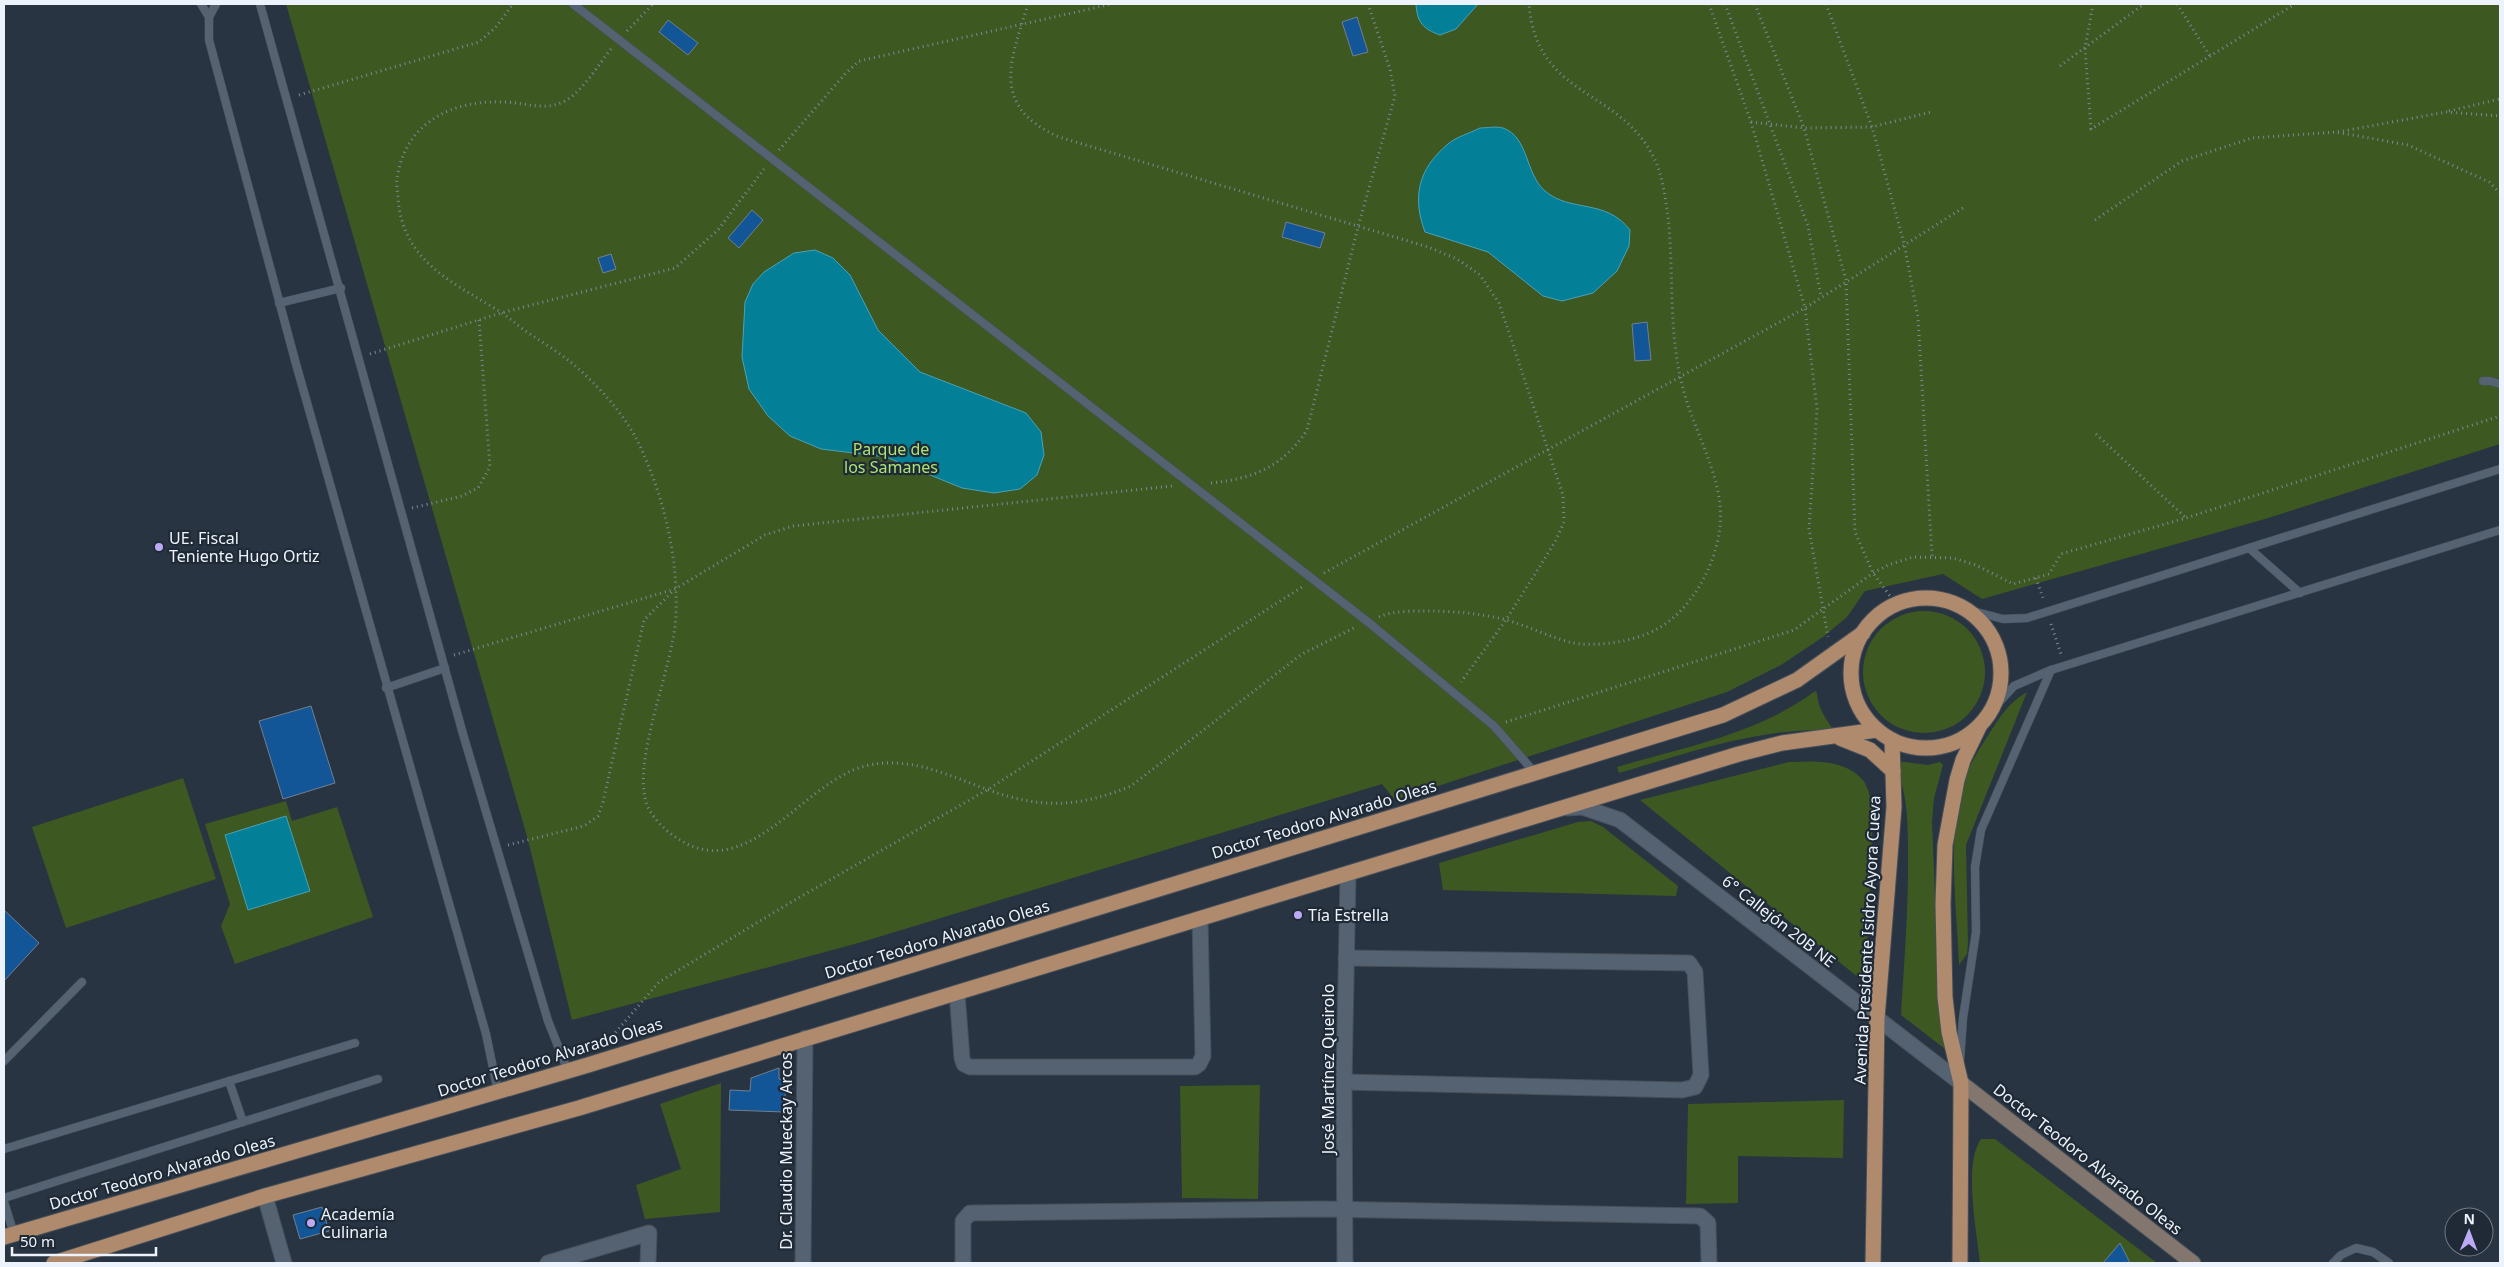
<svg xmlns="http://www.w3.org/2000/svg" width="2504" height="1267" font-family="'Noto Sans',sans-serif">
<rect width="100%" height="100%" fill="#283441"/>
<g fill="#3e5822">
<path d="M286,4H2500V444L2265,519L1982,599L1943,574L1865,591L1847,617L1823,637L1781,665L1727,692L1395,800L1382,784L862,942L572,1020L528,840Z"/>
<circle cx="1924" cy="672" r="61"/>
<path d="M1815,691L1817,693C1818,707 1824,716 1832,728L1830,730C1756,728 1688,753 1619,773L1617,767C1684,747 1758,734 1815,691Z"/>
<path d="M2027,692L1966,845L1968,943L1967,954L1959,965C1957,909 1948,848 1960,793C1965,772 1977,752 1989,734C1999,718 2009,702 2027,692Z"/>
<path d="M1897,761L1928,765L1940,762L1943,765L1934,798L1932,822L1938,965L1949,1052L1901,1015C1904,965 1908,915 1908,865C1908,831 1909,796 1895,764Z"/>
<path d="M1789,762C1814,761 1843,759 1862,779C1869,786 1871,802 1873,812L1866,977L1859,978L1640,800Z"/>
<path d="M183,778L216,879L66,928L32,827Z"/>
<path d="M286,801L292,821L337,807L373,917L235,964L221,926L230,904L205,824Z"/>
<path d="M1591,821L1603,827L1678,886L1676,896L1443,890L1439,863L1578,822Z"/>
<path d="M721,1083L720,1212L645,1219L636,1185L681,1169L660,1104Z"/>
<path d="M1260,1085L1258,1199L1182,1198L1180,1086Z"/>
<path d="M1844,1100L1843,1158L1738,1156V1203L1686,1204L1688,1104Z"/>
<path d="M1981,1139H1995L2157,1263H1980C1977,1232 1963,1164 1981,1139Z"/>
</g>
<g fill="#047f98" stroke="#4aa2b6">
<path d="M1416,4H1478L1456,29L1440,35C1423,29 1417,22 1416,4Z"/>
<path d="M1480,128C1486,128 1497,126 1503,128C1529,137 1525,174 1545,191C1571,213 1605,198 1630,230L1629,246L1617,271L1593,293L1562,301L1543,296L1488,252L1425,232C1412,197 1418,169 1448,144C1456,137 1470,133 1480,128Z"/>
<path d="M815,250L833,258L850,275L878,330L920,372L1026,413L1041,432L1044,455L1037,475L1020,489L994,493L962,488L886,457L821,449L790,436L768,416L749,389L742,357L745,302L753,284L764,272L794,253Z"/>
<path d="M286,816L310,891L248,910L225,835Z"/>
</g>
<g fill="#125697" stroke="#727f8e">
<path d="M1357,17L1368,52L1353,56L1342,22Z"/>
<path d="M668,20L698,43L688,55L659,32Z"/>
<path d="M752,210L763,220L739,248L728,238Z"/>
<path d="M1286,222L1325,233L1320,248L1282,237Z"/>
<path d="M611,254L616,269L603,273L598,258Z"/>
<path d="M1647,322L1651,360L1635,361L1632,324Z"/>
<path d="M311,706L335,783L283,799L259,721Z"/>
<path d="M4,910L39,943L4,981Z"/>
<path d="M779,1068V1079H786L784,1112L729,1110L730,1090L750,1091L751,1078Z"/>
<path d="M322,1207L329,1231L300,1239L293,1215Z"/>
<path d="M2120,1243L2130,1263H2103Z"/>
</g>
<g fill="none" stroke-linecap="round" stroke-linejoin="round">
<defs>
<g id="lane">
<path d="M201,4L209,17"/>
<path d="M216,4L209,17V40L296,364L486,1034L498,1092"/>
<path d="M260,4L463,734L548,1021L568,1071"/>
<path d="M573,4L1368,622L1494,726L1535,773"/>
<path d="M279,303L341,288"/>
<path d="M2483,381H2490L2500,384"/>
<path d="M2249,548L2300,593"/>
<path d="M1965,609L2003,619L2027,618L2500,469"/>
<path d="M386,688L445,668"/>
<path d="M1991,711L2014,686L2051,670L2500,530"/>
<path d="M1960,1060L1963,1018L1976,932L1975,867L1981,830L2051,670"/>
<path d="M4,1061L82,982"/>
<path d="M229,1081L243,1122"/>
<path d="M4,1149L355,1043"/>
<path d="M4,1198L378,1079"/>
<path d="M4,1202L14,1234"/>
<path d="M2333,1263L2341,1255L2356,1248L2373,1252L2389,1263"/>
</g>
<g id="street">
<path d="M1567,808L1582,807L1620,820L1961,1083"/>
<path d="M957,993L962,1058L964,1064L970,1067H1195L1199,1064L1203,1056L1200,920"/>
<path d="M1344,1082L1682,1090L1695,1087L1701,1075L1695,972L1689,963L1346,958"/>
<path d="M265,1196L284,1263"/>
<path d="M548,1263L649,1233L648,1263"/>
<path d="M803,1263L805,1038"/>
<path d="M963,1263V1221L970,1213L1322,1209L1700,1216L1708,1223L1709,1263"/>
<path d="M1345,1263L1344,1082L1348,875"/>
</g>
<path id="secondary" d="M1961,1083L2193,1263"/>
<g id="primary">
<circle cx="1926" cy="673" r="75"/>
<path d="M1840,738L1870,750L1893,771"/>
<path d="M4,1237L588,1065L1723,715L1797,680L1863,633"/>
<path d="M54,1263L265,1196L579,1108L1739,754L1782,743L1877,730"/>
<path d="M1873,1263L1877,1019L1894,807L1892,740"/>
<path d="M1960,1263L1961,1083L1949,1032L1945,997L1943,904L1945,845L1957,780L1963,760L1979,727"/>
</g>
</defs>
<use href="#lane" stroke="#464f5a" stroke-width="9"/>
<use href="#street" stroke="#464f5a" stroke-width="17"/>
<use href="#secondary" stroke="#464f5a" stroke-width="17"/>
<use href="#primary" stroke="#464f5a" stroke-width="17"/>
<g stroke="#7e8893" stroke-width="3" stroke-dasharray="1 4" stroke-linecap="butt">
<path d="M1028,4C1011,60 989,106 1059,137L1428,247L1457,259L1480,275L1499,303L1563,495L1564,522L1555,542L1506,620L1461,682"/>
<path d="M1709,4L1751,122L1805,308L1817,409L1809,529L1828,637"/>
<path d="M1725,4L1808,226L1821,297"/>
<path d="M1755,4L1804,128L1846,280L1855,532L1873,573L1896,604"/>
<path d="M1826,4L1872,127L1904,243L1918,318L1932,556"/>
<path d="M2093,4L2085,48L2091,129L2295,4"/>
<path d="M2177,4L2210,56"/>
<path d="M627,31L653,4"/>
<path d="M611,49C599,64 582,92 565,101C544,112 525,102 503,102C454,100 408,121 398,173C396,181 397,189 398,197C402,262 453,282 502,313C511,319 518,326 527,332C542,342 558,352 572,363C601,388 630,420 644,455C666,506 678,560 676,615C674,667 629,765 648,807C653,818 664,829 674,836C746,889 802,782 865,766C908,755 947,775 986,789C1040,809 1078,808 1131,786L1302,654L1356,627"/>
<path d="M2060,66L2144,4"/>
<path d="M299,95L479,42L495,28L513,4"/>
<path d="M2449,111L2500,99"/>
<path d="M1751,122L1804,128L1872,127L1931,112"/>
<path d="M2338,132L2446,112L2500,116"/>
<path d="M779,150L845,74L859,61L1112,4"/>
<path d="M2095,220L2182,161L2252,138L2336,132L2408,145L2489,182L2500,193"/>
<path d="M370,354L501,313L675,268L718,230L764,169"/>
<path d="M2096,434L2186,518"/>
<path d="M1211,483C1253,479 1284,466 1307,430L1358,227L1395,96L1390,69L1368,4"/>
<path d="M412,508L462,496L478,488L490,467L479,320"/>
<path d="M1324,573L1805,308L1966,206"/>
<path d="M2036,578L2044,601"/>
<path d="M1379,617C1392,611 1410,611 1424,611C1451,611 1477,613 1503,619C1526,625 1547,636 1569,642C1594,648 1634,642 1657,629C1691,611 1716,565 1720,527C1725,479 1694,433 1683,388C1667,329 1675,268 1667,209C1664,191 1662,173 1653,156C1618,88 1536,97 1529,4"/>
<path d="M2051,624L2061,654"/>
<path d="M454,655L675,589L765,535L793,526L1172,486"/>
<path d="M1506,722L1794,630L1873,573L1888,565L1913,557L1953,558L1976,565L2013,584L2049,574L2061,554L2186,518L2500,416"/>
<path d="M508,845L584,826L598,816L603,802L644,620L673,591"/>
<path d="M609,1040L659,982L793,901L987,790L1302,587"/>
</g>
<use href="#lane" stroke="#556271" stroke-width="8"/>
<use href="#street" stroke="#556271" stroke-width="15"/>
<use href="#secondary" stroke="#82766f" stroke-width="15"/>
<use href="#primary" stroke="#af8a6c" stroke-width="15"/>
</g>
<g fill="#bcaaf6" stroke="#1f2a36" stroke-width="2">
<circle cx="159" cy="547" r="5"/>
<circle cx="1298" cy="915" r="5"/>
<circle cx="311" cy="1223" r="5"/>
</g>
<g text-anchor="middle" stroke-width="4.5" stroke-linejoin="round" paint-order="stroke">
<g font-size="16" fill="#abe374" stroke="#1f2a36">
<text x="891" y="455">Parque de<tspan x="891" dy="18">los Samanes</tspan></text>
</g>
<g font-size="16" fill="#ecf3fc" stroke="#1f2a36" text-anchor="start">
<text x="169" y="544">UE. Fiscal<tspan x="169" dy="18">Teniente Hugo Ortiz</tspan></text>
<text x="1308" y="921">Tía Estrella</text>
<text x="321" y="1220">Academía<tspan x="321" dy="18">Culinaria</tspan></text>
</g>
<g font-size="16" fill="#ecf3fc" stroke="#1f2a36">
<text transform="translate(1324 819) rotate(-17)" y="6">Doctor Teodoro Alvarado Oleas</text>
<text transform="translate(1779 921) rotate(38)" y="6">6° Callejón 20B NE</text>
<text transform="translate(937 939) rotate(-17)" y="6">Doctor Teodoro Alvarado Oleas</text>
<text transform="translate(1867 940) rotate(-87)" y="6">Avenida Presidente Isidro Ayora Cueva</text>
<text transform="translate(550 1057) rotate(-17)" y="6">Doctor Teodoro Alvarado Oleas</text>
<text transform="translate(1328 1069) rotate(-90)" y="6">José Martínez Queirolo</text>
<text transform="translate(786 1151) rotate(-90)" y="6">Dr. Claudio Mueckay Arcos</text>
<text transform="translate(2088 1159) rotate(38)" y="6">Doctor Teodoro Alvarado Oleas</text>
<text transform="translate(162 1172) rotate(-16)" y="6">Doctor Teodoro Alvarado Oleas</text>
</g>
</g>
<rect width="2504" height="1267" fill="none" stroke="#ecf3fc" stroke-width="10"/>
<g transform="translate(2469 1232) rotate(1)"><circle r="24" fill="#1f2a36" stroke="#717a85"/>
<path d="M0-4L9 19L0 12L-9 19Z" fill="#bcaaf6"/>
<text y="-8" font-size="14" font-weight="bold" text-anchor="middle" fill="#ecf3fc">N</text>
</g>
<path d="M12 1247v8h144v-8" fill="none" stroke="#ecf3fc" stroke-width="2.5"/>
<text x="20" y="1247" font-size="15" fill="#ecf3fc" stroke="#1f2a36" stroke-width="4" paint-order="stroke">50 m</text>
</svg>
